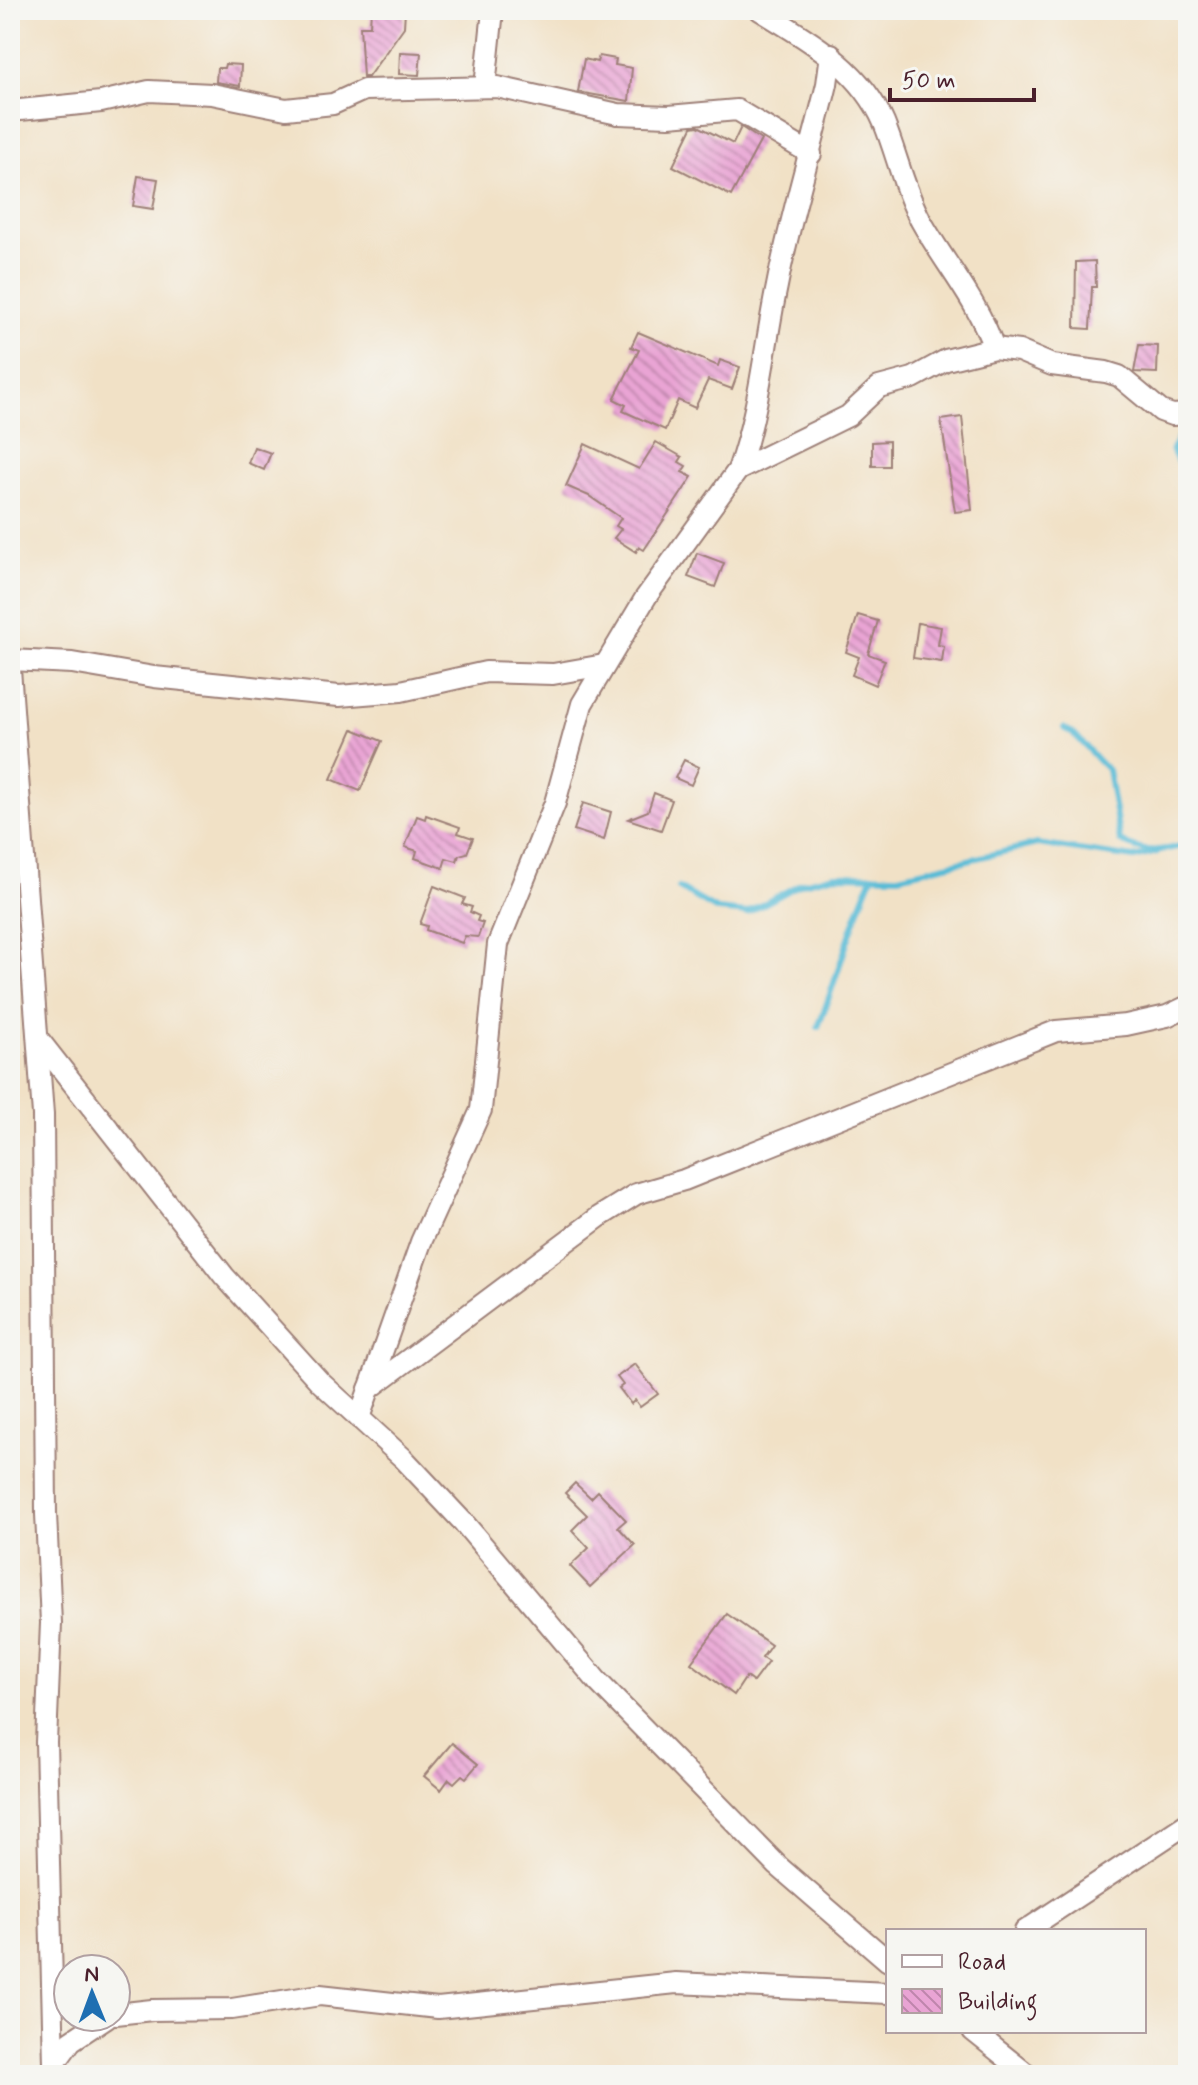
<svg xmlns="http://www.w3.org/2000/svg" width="1198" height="2085" font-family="Mynerve,sans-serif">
<defs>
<pattern id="building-back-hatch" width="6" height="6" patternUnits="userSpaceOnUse" patternTransform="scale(2)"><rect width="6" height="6" fill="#e9a4d4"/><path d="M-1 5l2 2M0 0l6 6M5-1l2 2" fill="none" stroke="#bf85ac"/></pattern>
</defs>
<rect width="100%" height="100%" fill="#f6f6f2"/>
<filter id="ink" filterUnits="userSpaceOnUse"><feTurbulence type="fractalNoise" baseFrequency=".0125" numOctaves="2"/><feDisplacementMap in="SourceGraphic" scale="16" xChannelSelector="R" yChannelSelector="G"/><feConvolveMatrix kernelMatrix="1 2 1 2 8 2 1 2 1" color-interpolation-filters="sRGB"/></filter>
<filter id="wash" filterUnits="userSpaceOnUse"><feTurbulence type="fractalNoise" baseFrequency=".006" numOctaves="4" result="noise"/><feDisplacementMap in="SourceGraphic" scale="32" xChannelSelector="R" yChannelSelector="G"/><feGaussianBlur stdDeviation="1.8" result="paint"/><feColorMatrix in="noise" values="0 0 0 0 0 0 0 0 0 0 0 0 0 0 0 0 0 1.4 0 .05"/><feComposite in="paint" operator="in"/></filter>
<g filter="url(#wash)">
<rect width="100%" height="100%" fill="#f1e1c6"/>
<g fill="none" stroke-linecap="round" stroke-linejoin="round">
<g stroke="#58bbd6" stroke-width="6">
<path d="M1176,10L1188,22"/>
<path d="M1188,421L1172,449L1178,462L1188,468"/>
<path d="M1064,728C1082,737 1092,757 1108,770L1120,841C1144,855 1163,851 1188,844"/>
<path d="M679,888L717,910L747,913L802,883L835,875L899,876L1037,844L1134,858L1157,852"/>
<path d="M818,1027C838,977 850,925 873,875"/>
</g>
</g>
<g id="blocks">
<g fill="url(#building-back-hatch)">
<path d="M371,10H405L404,27L368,77H363L360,26H370Z"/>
<path d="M400,52L421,53L419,75L399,74Z"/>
<path d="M599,56L616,59L615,65L632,68L629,101L578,92L584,59L597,62Z"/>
<path d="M225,64L241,65L240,86L216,82L217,68H224Z"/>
<path d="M698,126L733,144L741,127L761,140L731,196L673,166L692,127Z"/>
<path d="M138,176L158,179L153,209L133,206Z"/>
<path d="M1095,261L1096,287H1092L1090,329L1075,328L1076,262Z"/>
<path d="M638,332L718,366L720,360L740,367L732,389L708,380L695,408L678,400L665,430L623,411L626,405L614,399L639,350L631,347Z"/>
<path d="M1139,345L1158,346L1157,373L1134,372Z"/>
<path d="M962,417L972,510L955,512L941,420Z"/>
<path d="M889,441V466H872V442Z"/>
<path d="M656,442L682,457L679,462L686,466L682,472L692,477L644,550L639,547L636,552L614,538L621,529L616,526L621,518L589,496L566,486L585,444L639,469Z"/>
<path d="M254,447L271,453L264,470L248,463Z"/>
<path d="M697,553L724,563L715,587L688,577Z"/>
<path d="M858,615L878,621L868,654L885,660L875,685L852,675L859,657L846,652Z"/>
<path d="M918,623L941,627L938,645L944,646L942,662L913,658Z"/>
<path d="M353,729L382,741L360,791L331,779Z"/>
<path d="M684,760L699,767L691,785L675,778Z"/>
<path d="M654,793L672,800L661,830L628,819L648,811Z"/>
<path d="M583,803L611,812L604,840L574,830Z"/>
<path d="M426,815L460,827L458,833L473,838L467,853L459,855L457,861L446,858L443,868L415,858L417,851L405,847L417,816L425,819Z"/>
<path d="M434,886L465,898L462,904L472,907L470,912L479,916L477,921L483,923L478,937L465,936L462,943L426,930L427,926L420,924Z"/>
<path d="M635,1364L658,1394L640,1407L635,1400L631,1404L619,1388L623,1385L617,1377Z"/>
<path d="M575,1483L591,1498L598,1491L626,1520L618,1527L635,1545L590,1587L570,1566L589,1548L572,1530L587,1515L565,1493Z"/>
<path d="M727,1614L771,1645L762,1658L768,1662L753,1682L746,1677L734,1695L691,1663Z"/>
<path d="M452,1743L478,1764L466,1778L462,1775L454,1783L449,1779L441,1790L424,1776Z"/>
</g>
</g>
</g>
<g filter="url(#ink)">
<use href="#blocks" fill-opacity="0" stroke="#9e8078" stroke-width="2"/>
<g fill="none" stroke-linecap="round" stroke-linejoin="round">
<defs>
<g id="minor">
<path d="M760,10C808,40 860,67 884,123C897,155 904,190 921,221C945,264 977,300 994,348"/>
<path d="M485,87L493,10"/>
<path d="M10,111L101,102L149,91L212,94L286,109L333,104L364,90L497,87L618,114L669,116L737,110L811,154"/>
<path d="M738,470L848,416L879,387L913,378L946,360L994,348L1019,351L1052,365L1106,372L1119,376L1161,411L1172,415L1188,414"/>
<path d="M10,660L72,663L154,677L339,696L401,691L486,672L553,674L604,665"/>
<path d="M10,669L43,1115L46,1514L51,1623L46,1742L54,2064"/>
<path d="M39,1040L224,1276L320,1382L403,1458L464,1523L598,1682L778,1866L888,1961"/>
<path d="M369,1389L599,1217L636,1194L684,1180L1056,1031L1126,1025L1167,1016L1188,1006"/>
<path d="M359,1418L421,1242L481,1110L498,944L555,803L582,704L646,597L738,470C760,409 764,348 777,286C790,218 811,151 827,84L831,54"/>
<path d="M1025,1931L1188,1823"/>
<path d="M116,2014L152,2010L232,2009L320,1995L438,2008L676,1983L888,1993"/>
<path d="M973,2031L1028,2075"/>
<path d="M55,2063L71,2041L107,2017"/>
</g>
</defs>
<use href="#minor" stroke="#9e8078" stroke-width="24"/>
<use href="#minor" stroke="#fff" stroke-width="20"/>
</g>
</g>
<rect width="1198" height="2085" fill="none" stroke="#f6f6f2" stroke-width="40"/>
<rect x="886" y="1929" width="260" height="104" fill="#f6f6f2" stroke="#b1a0a2" stroke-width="2"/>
<rect x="902" y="1955" width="40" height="12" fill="#ffffff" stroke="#b1a0a2" stroke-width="2"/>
<text x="958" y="1969" font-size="24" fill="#4a1f2b">Road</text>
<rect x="902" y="1989" width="40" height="24" fill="url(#building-back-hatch)" stroke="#b1a0a2" stroke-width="2"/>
<text x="958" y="2009" font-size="24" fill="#4a1f2b">Building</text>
<g transform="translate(92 1993) rotate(359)"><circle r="38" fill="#f6f6f2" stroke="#b1a0a2" stroke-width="2"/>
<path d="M0-6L14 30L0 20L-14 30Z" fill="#1f6fb2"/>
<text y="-12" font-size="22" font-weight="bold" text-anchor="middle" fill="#4a1f2b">N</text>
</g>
<path d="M890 88v12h144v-12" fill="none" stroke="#4a1f2b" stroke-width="4"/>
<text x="902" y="88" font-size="24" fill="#4a1f2b" stroke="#f6f6f2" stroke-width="6" paint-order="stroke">50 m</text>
</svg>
